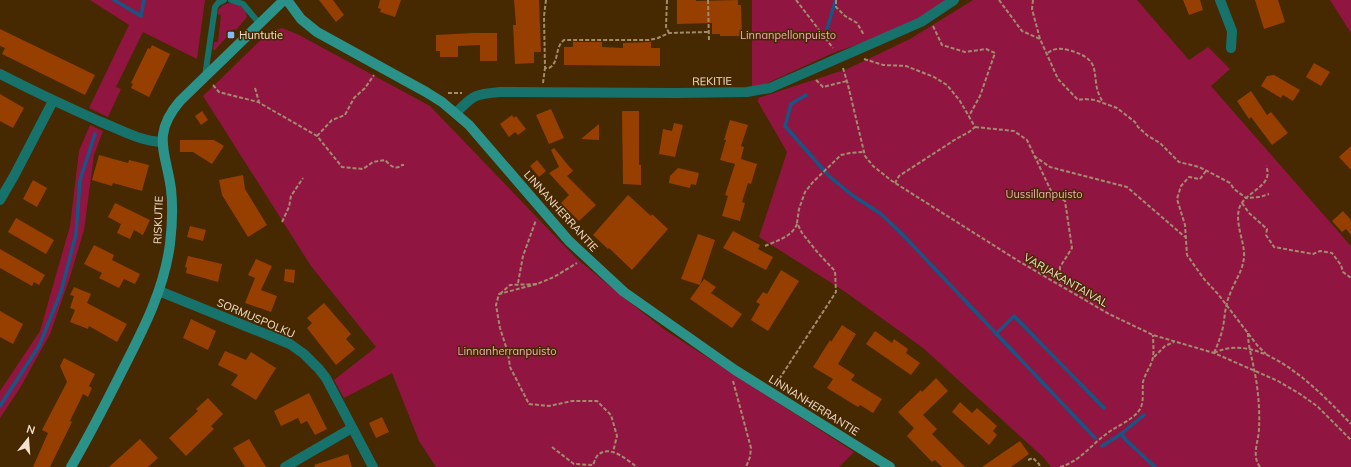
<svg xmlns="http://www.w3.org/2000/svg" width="1351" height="467" font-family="Mulish,sans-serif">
<rect width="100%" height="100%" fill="#462801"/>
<g fill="#901641">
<path d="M90,0H205L197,59L143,32L116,87L121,89L108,117L89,108L129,25Z"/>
<path d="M752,0H946L918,19L876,38L833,53L752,90Z"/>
<path d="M973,0H1137L1189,60L1208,47L1230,69L1211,86L1351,246V467H1051L1043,457L923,348L844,291L759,237L787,152L757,100H759L758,98L847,69L910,39Z"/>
<path d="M1330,0H1351V33Z"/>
<path d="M230,3C238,4 246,7 247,17L236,30L234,29L215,50H213L214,42H218L221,15L217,14C219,7 222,5 230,3Z"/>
<path d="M282,28L299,35L430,106L576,258L628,301L665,330L854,452L839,467H436L419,441L392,373L344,398L334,380L376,347L311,266L203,96L269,32Z"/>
<path d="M90,125L103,131L94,155L84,230L70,277L50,334L20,388L0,418V391L40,331L70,226L79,151Z"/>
</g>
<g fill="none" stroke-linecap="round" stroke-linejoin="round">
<g stroke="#185585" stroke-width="3.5">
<path d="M114,0L141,16L144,0"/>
<path d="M827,29L835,2"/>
<path d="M806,95L791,104L785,126L829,176L852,195L881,214L902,234L1095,438"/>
<path d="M996,334L1014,316L1104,408"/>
<path d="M0,406L39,346L61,292L76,234L80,180L95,134"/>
<path d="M1121,434L1127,441L1155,467"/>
<path d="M1102,446L1121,434L1144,415"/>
</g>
</g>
<g fill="#973f00">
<path d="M319,0H333L344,15L336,22Z"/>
<path d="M380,0H401L395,17L380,12L381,9L378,8Z"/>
<path d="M514,0H539L541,52H534V63L515,64L513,25H516Z"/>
<path d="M677,0H696V1L738,0V5H741L742,36H720V34H712V23L677,24Z"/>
<path d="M1183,0H1200L1203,10L1189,15Z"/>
<path d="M1255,0H1278L1285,22L1264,29Z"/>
<path d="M0,29L95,75L85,95L2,54L5,48L0,46Z"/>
<path d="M474,33H497V61H480V45L458,46V57H440V51H436V35Z"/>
<path d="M573,42H602V47L623,48V43L651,42V48H660V66L564,65V47H573Z"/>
<path d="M152,45L170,54L149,97L131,88L133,84L131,83L148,48L150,49Z"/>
<path d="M1314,63L1330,72L1321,86L1306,77Z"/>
<path d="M1274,75L1300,90L1293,101L1283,95L1281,98L1261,86L1267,76Z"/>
<path d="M1251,91L1267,115L1271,112L1288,133L1272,145L1251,117L1249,119L1237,101Z"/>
<path d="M0,94L24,108L13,128L0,121Z"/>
<path d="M551,109L564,138L549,144L536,115Z"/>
<path d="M202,111L208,120L201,125L195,116Z"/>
<path d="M622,111H639V165H641V185L623,184Z"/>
<path d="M512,115L514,118L516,116L526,129L518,135L515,132L509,137L500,124Z"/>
<path d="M730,120L748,125L741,146L744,147L741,159L757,164L751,184L748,183L742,202L745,203L740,221L722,216L728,196L725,195L735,164L720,160L726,140H724Z"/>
<path d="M674,123L683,125L675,157L659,154L663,129L672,131Z"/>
<path d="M599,124V140L581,139Z"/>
<path d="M180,140H214L224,146L212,164L193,152H180Z"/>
<path d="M1351,146V170L1339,157Z"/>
<path d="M554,148L573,171L567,176L596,205L579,221L561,203L569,195L549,173L559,167L551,150Z"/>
<path d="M99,155L128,163L129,160L149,165L142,191L113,183L112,186L92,180Z"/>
<path d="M537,160L546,171L539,177L530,166Z"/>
<path d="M678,168L699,173L696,185L691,184L690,188L669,183L670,176Z"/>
<path d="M243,175L245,189L267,225L248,237L222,195L219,180Z"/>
<path d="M33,180L47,188L37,207L23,199Z"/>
<path d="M628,195L651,216L652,214L668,229L632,270L609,248L608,249L593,235Z"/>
<path d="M115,203L150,220L143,235L134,230L130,239L117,233L121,224L108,217Z"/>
<path d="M1343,211L1351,220V235L1346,229L1342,232L1332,221Z"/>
<path d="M16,218L54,240L46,254L8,232Z"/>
<path d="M190,226L206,230L203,241L187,237Z"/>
<path d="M733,231L760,245L758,249L773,257L766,270L723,248Z"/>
<path d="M698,234L715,240L700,285L704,279L716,287L711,293L742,314L732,328L690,299L700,285L681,279Z"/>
<path d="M94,245L114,255L112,260L140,274L135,284L124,279L119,288L99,278L102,273L84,264Z"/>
<path d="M0,249L45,275L39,285L34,282L32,286L0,268Z"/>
<path d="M188,256L222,264L218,282L186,273L187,268L185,267Z"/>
<path d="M256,259L272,266L261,290L277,296L271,312L245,303L255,278L248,275Z"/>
<path d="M285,269L295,270L294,283L284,281Z"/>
<path d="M781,270L799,281L768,331L751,320L760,304L756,302L763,292L767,294Z"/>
<path d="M74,287L91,294L87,303L127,324L117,342L89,326L88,329L70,322L75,310L70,308L74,296L70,295Z"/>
<path d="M324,303L351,334L346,339L355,349L336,365L307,328L312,323L307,318Z"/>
<path d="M0,311L23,324L13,344L0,337Z"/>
<path d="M191,319L216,331L208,350L183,338Z"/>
<path d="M842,325L856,334L838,364L855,375L851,380L882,399L873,413L860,405L858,407L827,388L833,379L813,367L830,340L831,342Z"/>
<path d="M875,331L892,343L894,339L908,349L906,353L920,363L911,375L866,344Z"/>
<path d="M225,351L246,360L251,352L276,368L256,400L231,385L238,375L218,365Z"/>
<path d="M64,358L95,374L89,386L92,388L88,397L83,394L70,421L72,422L50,467H33L48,433L42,430L67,382L60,366Z"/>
<path d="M936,378L948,391L923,415L937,429L932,434L965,467H942L935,460L932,462L907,436L914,428L898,412L921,390L922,392Z"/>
<path d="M309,393L327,429L315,435L307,421L301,424L298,418L281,426L274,411Z"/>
<path d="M208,398L223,414L211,426L214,429L186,456L169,438L198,411L196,409Z"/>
<path d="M960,402L972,413L977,408L997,426L993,431L997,435L989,445L952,412Z"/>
<path d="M382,417L389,432L376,438L369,423Z"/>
<path d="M140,439L158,458L148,467H109Z"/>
<path d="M249,439L266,467H245L233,448Z"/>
<path d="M1020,441L1029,454L1011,467H982Z"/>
<path d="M348,454L352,467H315L314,465Z"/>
</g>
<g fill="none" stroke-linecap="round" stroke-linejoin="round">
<g stroke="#a38b6e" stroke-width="2" stroke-dasharray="4 2" stroke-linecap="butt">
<path d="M546,0L544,16L545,68H549C560,62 554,48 564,40H649L658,38L669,33L708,32"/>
<path d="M667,0L666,27L669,33"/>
<path d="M708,0L709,42"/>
<path d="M796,0L833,48"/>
<path d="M836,0V7L845,16L857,23L864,35"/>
<path d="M999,0L1022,31L1040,39"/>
<path d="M1033,0L1032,9L1040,39L1058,79L1078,100L1085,99L1095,100L1117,108L1135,122L1138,127L1148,136L1160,143L1179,162L1199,167L1215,175L1230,183L1234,189L1246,198L1260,197L1269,194"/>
<path d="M933,26L942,45L965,52L986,49L995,53L980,96L969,116"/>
<path d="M1048,53C1054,48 1060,48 1068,50C1108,60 1087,78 1103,102"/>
<path d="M864,59L883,65L906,66L934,77L947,85L960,101L975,127L969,132L956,139L899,176L895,183"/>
<path d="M843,68L848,85L865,156L873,166L892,181L1020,262L1109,314L1153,335L1214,353L1278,381L1300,394L1317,406L1351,440"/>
<path d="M816,80L823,87L847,81"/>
<path d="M543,83L545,68"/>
<path d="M213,85L219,92L258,102L317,136L342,167L363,169L373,162L385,160C390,165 395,171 402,165H404"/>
<path d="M255,88L259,102"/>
<path d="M448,93H462"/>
<path d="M975,127L1014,131L1027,140L1052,193L1065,201L1072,248L1060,267V285"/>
<path d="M317,136L332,120L345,115L354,98L365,88L374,75"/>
<path d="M1034,156L1050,167L1127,187L1185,237"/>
<path d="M1206,171L1200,179L1189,177L1181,186L1177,199L1185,225L1187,255L1204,279L1218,294L1257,345L1266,354"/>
<path d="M1242,203L1249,213L1267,229L1266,235L1274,247L1313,254L1320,251L1332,253L1341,265L1343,272L1351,278"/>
<path d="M282,222L289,207L291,196L303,178"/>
<path d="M765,246C776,241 792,237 797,224"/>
<path d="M518,283L523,256L536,220"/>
<path d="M537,284L499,294L496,305L500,328L508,353L510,367L529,404L549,406L572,401H597L611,415L617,436L613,452"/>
<path d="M500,294L510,285L537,284L554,277L577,263"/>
<path d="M1248,333C1248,346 1252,357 1254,369C1258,387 1260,410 1259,428C1259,441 1251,455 1260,467"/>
<path d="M1214,353C1218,344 1221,336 1223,327C1225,316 1225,305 1230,294C1234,282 1243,271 1244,257C1245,242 1235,225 1239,209C1244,191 1275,187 1266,166"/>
<path d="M1214,353C1262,329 1321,393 1351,424"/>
<path d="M1154,357L1165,346L1174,342"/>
<path d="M733,381L751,448L750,457L746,467"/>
<path d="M776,384L836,292L835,271L818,253L802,233L797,223L799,209L805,192L813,182L841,155L850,153L863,152"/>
<path d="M552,447L574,464L593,465C594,463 595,459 597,456C609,443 627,460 637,467"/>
<path d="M1028,460L1033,458L1039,464L1040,467"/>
<path d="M1060,467C1079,462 1090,446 1105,435C1113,428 1132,420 1138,412C1145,404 1142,392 1143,382C1145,373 1152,365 1153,357C1154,349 1153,342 1153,335"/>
</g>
<g stroke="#16726b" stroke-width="6">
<path d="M231,0L243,4L259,23"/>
<path d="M205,76L215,7L218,3L224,0"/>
</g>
<g stroke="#16726b" stroke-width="10">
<path d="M1220,0L1232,31L1231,48"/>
<path d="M0,74C33,91 67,107 101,122C121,130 140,141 162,142"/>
<path d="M456,113C473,95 475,94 500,92L676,93L747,92L770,88L921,22L954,0"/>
<path d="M0,200L14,176L53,101"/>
<path d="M159,291L290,344L304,354L319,369L326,378L373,467"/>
<path d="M285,467L352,428"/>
</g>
<g stroke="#2b9289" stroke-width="10">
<path d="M287,0L301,19L317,32L426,92L442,102L469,125L569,241L624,292L735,370L890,467"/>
<path d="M71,467C89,436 106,403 122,371C143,330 164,290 170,244C172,227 173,207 171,189C166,152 151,135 180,101L284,0"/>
</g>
</g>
<rect fill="#7dbef9" stroke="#462801" stroke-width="1.5" x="227" y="31" width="8" height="8" rx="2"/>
<g text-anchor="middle" stroke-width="3" stroke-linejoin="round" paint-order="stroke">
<g font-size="11" fill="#f5e1ce" stroke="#462801" text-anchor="start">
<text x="239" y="39">Huntutie</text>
</g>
<g font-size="11" fill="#efadb9" stroke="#462801">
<text x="788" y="39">Linnanpellonpuisto</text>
<text x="1044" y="198">Uussillanpuisto</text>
<text x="507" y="355">Linnanherranpuisto</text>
</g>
<g font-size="11" fill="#f5e1ce" stroke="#462801">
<text transform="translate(712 81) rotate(-1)" y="4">REKITIE</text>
<text transform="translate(561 211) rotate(48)" y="4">LINNANHERRANTIE</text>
<text transform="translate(158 220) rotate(-88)" y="4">RISKUTIE</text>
<text transform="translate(1066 280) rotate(30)" y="4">VARJAKANTAIVAL</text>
<text transform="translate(256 318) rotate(23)" y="4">SORMUSPOLKU</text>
<text transform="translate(814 405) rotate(32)" y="4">LINNANHERRANTIE</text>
</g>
</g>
<g transform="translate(28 439) rotate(17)" stroke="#462801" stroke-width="3" paint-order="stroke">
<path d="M0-3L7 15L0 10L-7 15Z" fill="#f5e1ce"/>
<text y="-6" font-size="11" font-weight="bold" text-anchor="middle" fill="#f5e1ce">N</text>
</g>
</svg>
